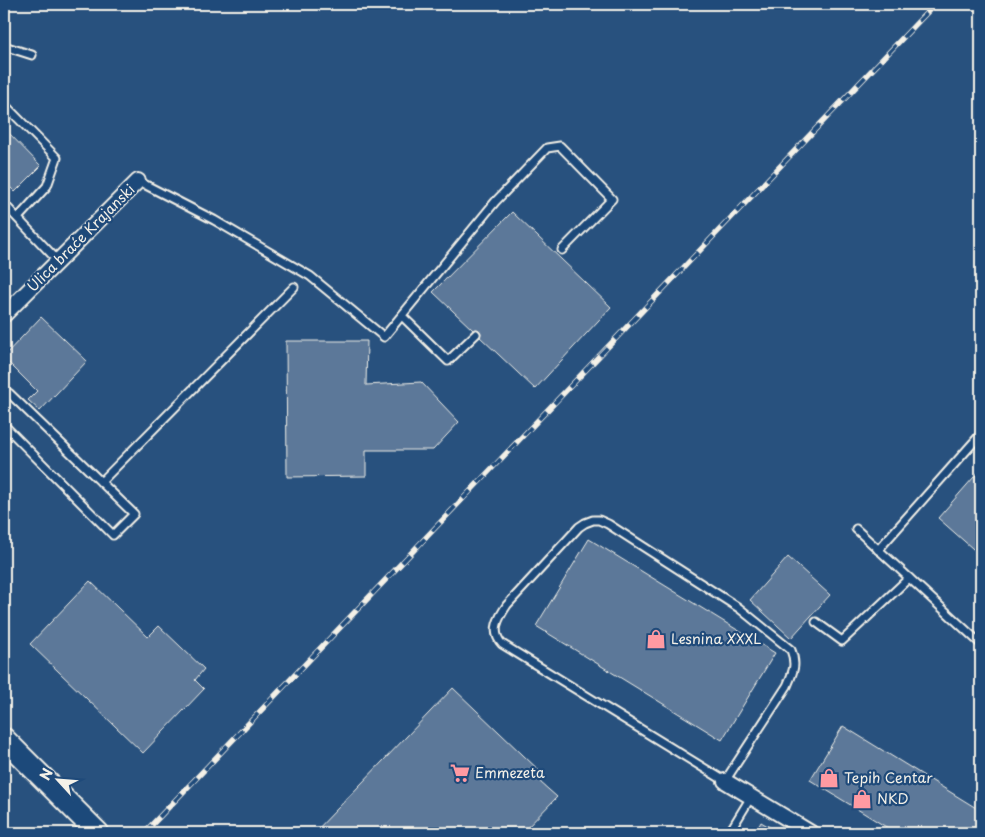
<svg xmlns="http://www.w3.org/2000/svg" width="985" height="837" font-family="'Playpen Sans',sans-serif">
<rect width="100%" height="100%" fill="#28517e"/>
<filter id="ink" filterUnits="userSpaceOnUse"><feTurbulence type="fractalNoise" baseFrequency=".02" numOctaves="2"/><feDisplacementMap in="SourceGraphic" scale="10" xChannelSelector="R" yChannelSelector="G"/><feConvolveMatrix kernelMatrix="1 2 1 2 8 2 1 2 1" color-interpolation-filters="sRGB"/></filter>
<g filter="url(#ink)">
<g fill="#5b7899" stroke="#f4f1e8">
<path d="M4,128L41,166L15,192L4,181Z"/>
<path d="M512,212L611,307L535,389L480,337L481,333L479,330L477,329L473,330L433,292Z"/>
<path d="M41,317L87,361L40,411L28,400L37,391L4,358V356Z"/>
<path d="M286,341H367L366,385L421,382L459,422L433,450H366V476L287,477Z"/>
<path d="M981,469V556L938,518Z"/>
<path d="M589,539L775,653L722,740L536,626Z"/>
<path d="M788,557L830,595L791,638L750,600Z"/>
<path d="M90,581L148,637L159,626L204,669L195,680L204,689L143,753L30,644Z"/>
<path d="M453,688L546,777L540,782L557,797L522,833H314Z"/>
<path d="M843,726L981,811V833H896L810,780Z"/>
<path d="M761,822L780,833H755Z"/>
</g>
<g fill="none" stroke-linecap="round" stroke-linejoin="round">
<defs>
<g id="lane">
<path d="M4,46L32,55"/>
<path d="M4,104L57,158L47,186L18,218"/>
<path d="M138,181L214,220L310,276L384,337L495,202L547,148L560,146L612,199L562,250"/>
<path d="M4,204L58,261"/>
<path d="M402,316L448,361L476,334"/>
<path d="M4,393H9L134,514L113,535L4,425"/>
<path d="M101,482L294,287"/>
<path d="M593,520H599L608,524L739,608L791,650C797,665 793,672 787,686L725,781L502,644C490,631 499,617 507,605L579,527L585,523Z"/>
<path d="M856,529L981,644"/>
<path d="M878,550L981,434"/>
<path d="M816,622L842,641L909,578"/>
<path d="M729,833L751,797"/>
</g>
<g id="street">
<path d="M4,315L138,181"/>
<path d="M725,781L811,833"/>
</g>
<path id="primary" d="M4,739L98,833"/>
</defs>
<use href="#lane" stroke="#f4f1e8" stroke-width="11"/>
<use href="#street" stroke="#f4f1e8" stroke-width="18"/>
<use href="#primary" stroke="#f4f1e8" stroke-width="25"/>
<use href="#lane" stroke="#1f4a7a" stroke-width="7"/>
<use href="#street" stroke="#1f4a7a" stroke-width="14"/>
<use href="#primary" stroke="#1f4a7a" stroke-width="21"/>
<defs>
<path id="rail" d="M144,833L935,4"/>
</defs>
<use href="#rail" stroke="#f4f1e8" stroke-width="5.5"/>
<use href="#rail" stroke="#1f4a7a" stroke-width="4" stroke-dasharray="11" stroke-linecap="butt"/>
</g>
</g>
<defs>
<symbol id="shop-bare" viewBox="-9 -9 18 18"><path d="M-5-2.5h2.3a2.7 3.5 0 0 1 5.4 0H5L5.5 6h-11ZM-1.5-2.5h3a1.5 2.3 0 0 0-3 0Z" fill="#ff9aa2" stroke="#1f4a7a" stroke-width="2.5" paint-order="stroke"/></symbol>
<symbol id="supermarket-bare" viewBox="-9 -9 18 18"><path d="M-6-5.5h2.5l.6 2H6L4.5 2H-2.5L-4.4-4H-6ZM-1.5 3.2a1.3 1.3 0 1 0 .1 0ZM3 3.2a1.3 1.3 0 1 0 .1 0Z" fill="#ff9aa2" stroke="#1f4a7a" stroke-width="2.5" paint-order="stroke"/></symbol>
</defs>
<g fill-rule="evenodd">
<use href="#shop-bare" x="642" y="625" width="28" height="28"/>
<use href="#supermarket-bare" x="446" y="759" width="28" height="28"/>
<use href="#shop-bare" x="815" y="764" width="28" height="28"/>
<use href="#shop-bare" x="848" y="785" width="28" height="28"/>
</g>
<g text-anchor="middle" stroke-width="4.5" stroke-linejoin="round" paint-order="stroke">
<g font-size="14" fill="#f4f1e8" stroke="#1f4a7a">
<text transform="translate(81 238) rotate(-45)" y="5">Ulica braće Krajanski</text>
</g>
<g font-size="14" fill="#f4f1e8" stroke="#1f4a7a" text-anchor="start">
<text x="671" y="644">Lesnina XXXL</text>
<text x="475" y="778">Emmezeta</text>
<text x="844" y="783">Tepih Centar</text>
<text x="877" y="804">NKD</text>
</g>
</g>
<rect width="985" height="837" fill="none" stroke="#1f4a7a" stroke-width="20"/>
<rect x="10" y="10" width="965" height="817" fill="none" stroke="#f4f1e8" stroke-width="2" filter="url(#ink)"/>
<g transform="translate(58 780) rotate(296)" stroke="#1f4a7a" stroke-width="4" paint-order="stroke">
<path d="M0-4L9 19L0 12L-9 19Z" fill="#f4f1e8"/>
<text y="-8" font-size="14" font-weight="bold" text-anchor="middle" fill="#f4f1e8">N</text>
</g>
</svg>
